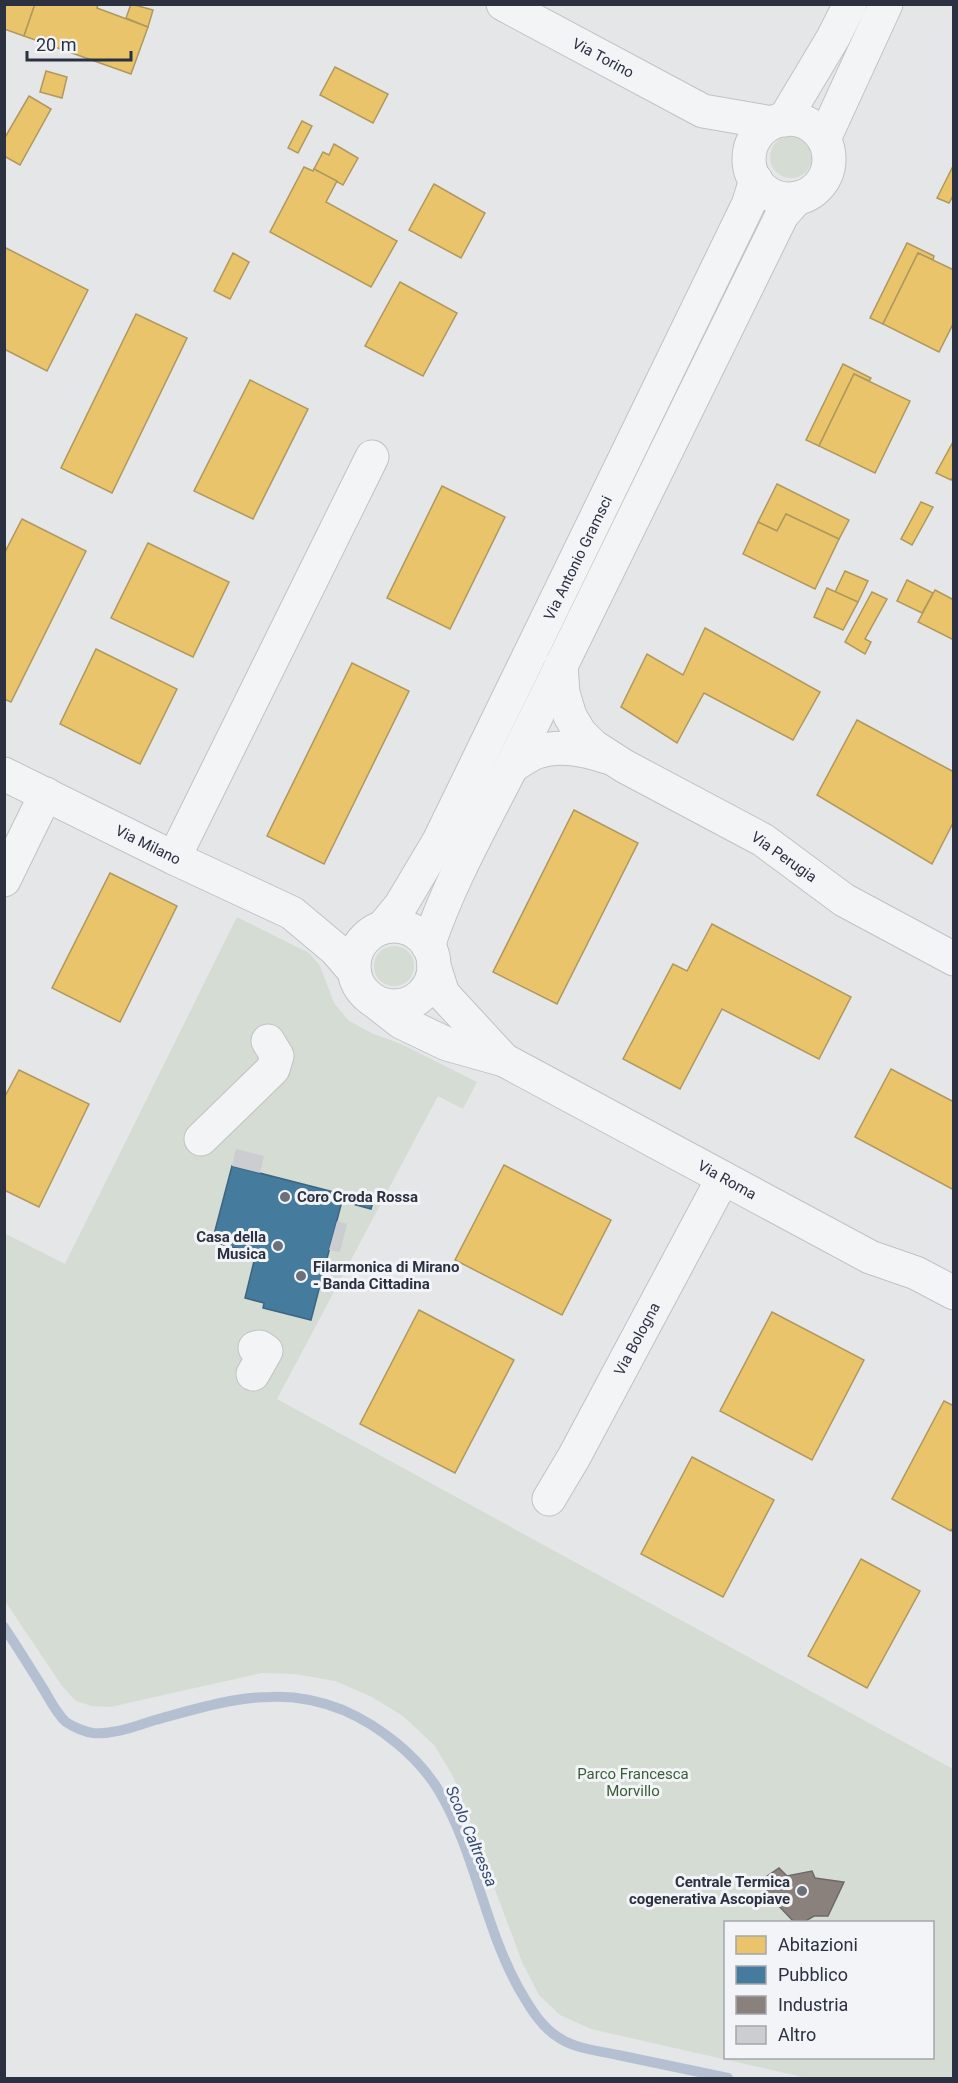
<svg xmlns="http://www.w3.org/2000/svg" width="958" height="2083" font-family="Roboto,sans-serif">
<rect width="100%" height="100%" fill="#e4e6e8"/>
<g fill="#d4dcd4" fill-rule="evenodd">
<circle cx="791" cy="157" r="21"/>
<path d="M237,917L309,953L320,966L334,1003L348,1020L371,1033L401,1044L477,1082L463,1109L438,1096L277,1399L953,1769V2078H807L591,2029L560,2015L539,1995L522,1962L453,1776L434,1745L403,1716L370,1696L335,1681L295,1674L262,1673L110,1707L92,1706L76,1701L62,1686L5,1601L4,1233L65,1264ZM726,1922H932V2058H726Z"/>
<circle cx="394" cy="966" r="20"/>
</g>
<g fill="#e9c46a" stroke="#b0985e" stroke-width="1.5">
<path d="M4,4H35L24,36L4,29Z"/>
<path d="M35,4H98L97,8L148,27L131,74L24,36Z"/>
<path d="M131,4L153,10L148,27L126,18Z"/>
<path d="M335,67L388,94L373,123L320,95Z"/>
<path d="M46,71L67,77L62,98L40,92Z"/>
<path d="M29,96L51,109L20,165L4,156V139Z"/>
<path d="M302,121L312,126L298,153L288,148Z"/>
<path d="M334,144L358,158L343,185L314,169L323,152L329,155Z"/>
<path d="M954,164V194L949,203L937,198Z"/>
<path d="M304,167L313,171L314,169L337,181L326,202L397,241L371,287L270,232Z"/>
<path d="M434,184L485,213L461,258L409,230Z"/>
<path d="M907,243L934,256L933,260L918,253L883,324L870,318Z"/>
<path d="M4,247L88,290L47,371L4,349Z"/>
<path d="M233,253L249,262L230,299L214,291Z"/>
<path d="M918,253L954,270V322L939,352L883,324Z"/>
<path d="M400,282L457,313L423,376L365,346Z"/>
<path d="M136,314L187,338L112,493L61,468Z"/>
<path d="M843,364L871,378L869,381L854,374L819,446L806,440Z"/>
<path d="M854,374L910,401L875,473L819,446Z"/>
<path d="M250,380L308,409L253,519L194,491Z"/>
<path d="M954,440V476L951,480L936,473Z"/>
<path d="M777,484L849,520L839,539L786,514L777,531L758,522Z"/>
<path d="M442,486L505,517L450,629L387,598Z"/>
<path d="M921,502L933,507L912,545L901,539Z"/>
<path d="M786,514L839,539L815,589L743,554L758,522L777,531Z"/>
<path d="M22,519L86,551L11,702L4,699V554Z"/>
<path d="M148,543L229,582L193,657L111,618Z"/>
<path d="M845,571L868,581L858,602L835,592Z"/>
<path d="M907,580L933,593L922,613L897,601Z"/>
<path d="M827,588L858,602L843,630L814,617Z"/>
<path d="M935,590L954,600V640L918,622Z"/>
<path d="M872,592L887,599L865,639L871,642L865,654L845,642Z"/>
<path d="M705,628L820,692L793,740L704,693L677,743L621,707L647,654L683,675Z"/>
<path d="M96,649L177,689L140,764L60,724Z"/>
<path d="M352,663L409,691L324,864L267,836Z"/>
<path d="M857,720L954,772V821L932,864L817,795Z"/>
<path d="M574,810L638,843L557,1004L493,972Z"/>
<path d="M110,873L177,906L120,1022L52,988Z"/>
<path d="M712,924L851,997L819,1059L722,1009L680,1089L623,1059L673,964L687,971Z"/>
<path d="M891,1069L954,1102V1190L855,1137Z"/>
<path d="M19,1070L89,1104L39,1207L4,1190V1098Z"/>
<path d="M504,1165L611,1220L562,1315L455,1260Z"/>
<path d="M419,1310L514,1360L455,1473L360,1424Z"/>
<path d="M772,1312L864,1360L812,1460L720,1411Z"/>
<path d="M944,1401L954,1406V1526L951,1531L892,1499Z"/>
<path d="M692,1457L774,1500L723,1597L641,1554Z"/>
<path d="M861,1559L920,1591L867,1688L808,1656Z"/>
</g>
<path fill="#457b9d" stroke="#3d6581" stroke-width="1.5" d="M232,1166L373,1202L371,1209L342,1201L311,1320L263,1308L264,1303L245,1298L256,1253L212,1242Z"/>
<path fill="#8a817c" stroke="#6e696a" stroke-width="1.5" d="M779,1868L787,1876L812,1871L815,1878L844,1882L828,1916H814L804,1922H794L757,1883Z"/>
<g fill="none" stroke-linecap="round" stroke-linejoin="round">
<path stroke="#b4c0d2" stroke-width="10" d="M4,1627C18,1648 31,1669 44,1690C50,1700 57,1714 66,1722C73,1727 85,1732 93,1733C114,1735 136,1726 155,1720C192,1710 233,1697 271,1697C295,1696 320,1701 343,1710C380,1726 418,1756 439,1791C475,1852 484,1925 518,1987C529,2006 541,2028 561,2039C577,2049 600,2051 618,2055C655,2063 691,2070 728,2078"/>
</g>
<g fill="#cbcdd1">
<path d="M236,1149L264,1156L260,1173L232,1166Z"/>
<path d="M337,1221L347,1224L340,1252L329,1250Z"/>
</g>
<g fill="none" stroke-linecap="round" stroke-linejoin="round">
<defs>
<g id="minor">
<path d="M503,4L703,111L772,123"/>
<circle cx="789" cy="159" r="40"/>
<path d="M784,120L833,38L850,4"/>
<path d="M824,139L886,4"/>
<path d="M561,665L563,693L570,716L580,733L593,746L624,766L763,840L844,900L954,959"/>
<path d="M512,766C520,762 528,755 537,752C560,744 585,750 607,757"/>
<path d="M4,774L174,858L292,913L335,949L354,971"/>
<path d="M174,858L372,457"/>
<path d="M4,880L46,794"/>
<circle cx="394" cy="966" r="40"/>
<path d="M383,927L401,905L439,841L748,205L756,180"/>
<path d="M428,946C449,883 482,825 512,766L782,215L797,198"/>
<path d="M434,966L443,994L504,1060"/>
<path d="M373,1000L401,1022L447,1044L504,1060L870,1257L916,1273L954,1293"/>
<path d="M201,1139L273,1069L277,1056L268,1041"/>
<path d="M253,1374L266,1351L260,1347L255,1348"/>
<path d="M549,1499L574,1457L723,1178"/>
</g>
</defs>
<use href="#minor" stroke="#c1c2c5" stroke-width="35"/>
<use href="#minor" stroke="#f3f4f5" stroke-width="33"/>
</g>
<g fill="#6c707b" stroke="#f2f4f7" stroke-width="2">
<circle cx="285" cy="1197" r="6"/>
<circle cx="278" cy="1246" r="6"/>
<circle cx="301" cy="1276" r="6"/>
<circle cx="802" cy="1891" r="6"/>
</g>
<g text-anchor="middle" stroke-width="6" stroke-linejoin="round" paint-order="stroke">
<g font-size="15" fill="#2b3141" stroke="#f2f4f7">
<text transform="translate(603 58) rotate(28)" y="5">Via Torino</text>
<text transform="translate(578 558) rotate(-64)" y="5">Via Antonio Gramsci</text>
<text transform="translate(148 845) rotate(26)" y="5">Via Milano</text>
<text transform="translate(784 857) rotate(35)" y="5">Via Perugia</text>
<text transform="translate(727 1180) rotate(29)" y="5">Via Roma</text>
<text transform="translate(637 1339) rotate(-62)" y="5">Via Bologna</text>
</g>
<g font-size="15" font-weight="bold" fill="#2b3141" stroke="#f2f4f7" text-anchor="start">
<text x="297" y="1202">Coro Croda Rossa</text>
<text x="266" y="1242" text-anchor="end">Casa della<tspan x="266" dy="17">Musica</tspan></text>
<text x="313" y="1272">Filarmonica di Mirano<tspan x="313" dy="17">- Banda Cittadina</tspan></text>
<text x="790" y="1887" text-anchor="end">Centrale Termica<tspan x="790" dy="17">cogenerativa Ascopiave</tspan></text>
</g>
<g font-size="15" fill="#3c5c39" stroke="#f2f4f7">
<text x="633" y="1779">Parco Francesca<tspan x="633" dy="17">Morvillo</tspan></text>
</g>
<g font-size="16" font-style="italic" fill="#374c74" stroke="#f2f4f7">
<text transform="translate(472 1836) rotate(67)" y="6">Scolo Caltressa</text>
</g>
</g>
<rect width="958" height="2083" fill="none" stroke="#2b3141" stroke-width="12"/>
<rect x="724" y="1921" width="210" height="138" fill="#f2f4f7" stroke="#a2a6ae" stroke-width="1.5"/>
<rect x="736" y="1936" width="30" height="18" fill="#e9c46a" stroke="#a2a6ae" stroke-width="1.5"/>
<text x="778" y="1951" font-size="18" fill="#2b3141">Abitazioni</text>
<rect x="736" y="1966" width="30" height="18" fill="#457b9d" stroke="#a2a6ae" stroke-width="1.5"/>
<text x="778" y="1981" font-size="18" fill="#2b3141">Pubblico</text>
<rect x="736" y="1996" width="30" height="18" fill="#8a817c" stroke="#a2a6ae" stroke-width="1.5"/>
<text x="778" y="2011" font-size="18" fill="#2b3141">Industria</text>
<rect x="736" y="2026" width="30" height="18" fill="#cbcdd1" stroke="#a2a6ae" stroke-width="1.5"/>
<text x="778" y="2041" font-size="18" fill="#2b3141">Altro</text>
<path d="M27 51v9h104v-9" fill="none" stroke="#2b3141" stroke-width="3"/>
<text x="36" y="51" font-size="18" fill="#2b3141" stroke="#f2f4f7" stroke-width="4.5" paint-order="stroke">20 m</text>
</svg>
